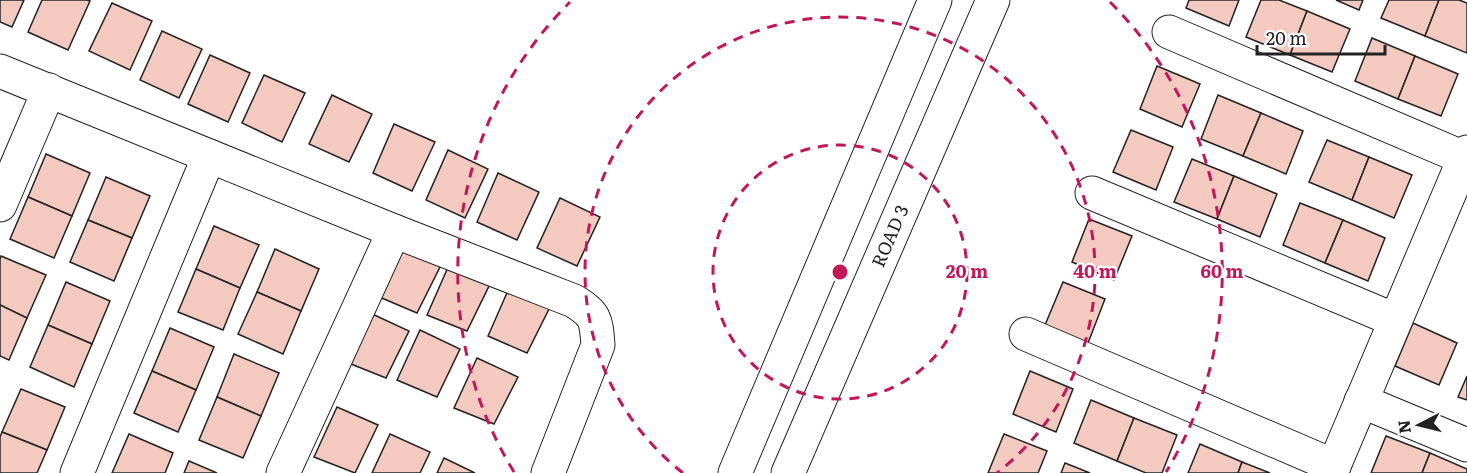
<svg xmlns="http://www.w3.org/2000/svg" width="1467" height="473" font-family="Literata,serif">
<rect width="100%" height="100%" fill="#fff"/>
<g fill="#f3c9c0" stroke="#222" stroke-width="1.5">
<path d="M0,0H24L12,27L0,22Z"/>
<path d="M42,0H87L90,1L68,50L28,32Z"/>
<path d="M1189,0H1239L1229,26L1186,8Z"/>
<path d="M1261,0H1279L1307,11L1290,55L1246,37Z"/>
<path d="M1336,0H1363L1359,10Z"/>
<path d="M1389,0H1439L1425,36L1381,18Z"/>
<path d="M1439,0H1459L1467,3V53L1425,36Z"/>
<path d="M112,3L152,21L130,70L89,51Z"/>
<path d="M1307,11L1350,29L1332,72L1290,55Z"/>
<path d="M162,31L202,49L179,98L140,80Z"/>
<path d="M1372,38L1415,56L1398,99L1355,81Z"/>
<path d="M210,55L250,73L228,122L188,104Z"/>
<path d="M1415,56L1458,74L1441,116L1398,99Z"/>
<path d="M1157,66L1200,84L1182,127L1140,109Z"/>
<path d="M264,75L305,93L282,142L242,123Z"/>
<path d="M332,95L372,114L349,162L309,144Z"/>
<path d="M1218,95L1261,113L1243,156L1201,139Z"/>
<path d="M1261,113L1303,131L1286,174L1243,156Z"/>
<path d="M394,124L435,142L412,191L373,173Z"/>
<path d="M1131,130L1173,147L1156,190L1113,172Z"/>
<path d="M1327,140L1369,157L1352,200L1309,182Z"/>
<path d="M448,150L488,169L465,218L426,200Z"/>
<path d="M46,154L90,173L72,216L28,197Z"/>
<path d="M1369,157L1412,175L1394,218L1352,200Z"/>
<path d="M1192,159L1234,176L1217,219L1174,202Z"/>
<path d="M498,173L539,192L517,240L477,222Z"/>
<path d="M1234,176L1277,194L1260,237L1217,219Z"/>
<path d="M106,177L150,196L132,238L88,220Z"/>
<path d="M28,197L72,216L54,258L10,239Z"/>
<path d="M560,198L600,217L577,266L537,248Z"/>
<path d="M1300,203L1343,220L1325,263L1283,245Z"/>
<path d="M1089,219L1132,236L1114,280L1072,262Z"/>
<path d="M88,220L132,238L114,281L70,262Z"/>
<path d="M1343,220L1385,238L1368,281L1325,263Z"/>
<path d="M214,226L259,245L240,288L196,269Z"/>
<path d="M400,246L441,265L417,313L377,296Z"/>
<path d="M275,249L319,269L301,311L257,292Z"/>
<path d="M1,256L46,275L27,318L0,305V259Z"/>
<path d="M449,265L490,284L467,331L427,315Z"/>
<path d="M196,269L240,288L223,330L178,312Z"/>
<path d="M66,282L110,301L92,344L48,325Z"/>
<path d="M1063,282L1105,299L1088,343L1045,325Z"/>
<path d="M510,286L551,305L527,353L488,336Z"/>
<path d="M257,292L301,311L283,354L238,334Z"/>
<path d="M0,305L27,318L9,360L0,356Z"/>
<path d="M368,312L409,331L386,378L346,362Z"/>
<path d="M1413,323L1457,343L1439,385L1395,366Z"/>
<path d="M48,325L92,344L74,387L30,367Z"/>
<path d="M170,328L214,347L196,390L152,371Z"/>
<path d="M420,330L460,349L437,397L397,380Z"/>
<path d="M234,354L279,373L261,416L217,397Z"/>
<path d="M477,358L518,377L494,424L454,408Z"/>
<path d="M152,371L196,390L178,432L134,413Z"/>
<path d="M1030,371L1073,389L1056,432L1013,414Z"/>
<path d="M1467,376V400L1458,397Z"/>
<path d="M21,389L65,407L47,450L2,432Z"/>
<path d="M217,397L261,416L243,458L199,440Z"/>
<path d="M1091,400L1134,418L1117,461L1074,443Z"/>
<path d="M337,407L378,425L355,473L314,457Z"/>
<path d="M1134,418L1177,435L1162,473H1146L1117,461Z"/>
<path d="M2,432L47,450L37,473H0V437Z"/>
<path d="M129,434L173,453L165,473H112Z"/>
<path d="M390,434L430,452L420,473H372Z"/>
<path d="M1004,434L1047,451L1038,473H988Z"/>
<path d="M1386,436L1430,453L1422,473H1371Z"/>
<path d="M1200,444L1242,462L1238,473H1188Z"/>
<path d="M1430,453L1467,469V473H1422Z"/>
<path d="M444,458L475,473H437Z"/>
<path d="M189,461L217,473H184Z"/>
<path d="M1242,462L1270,473H1238Z"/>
<path d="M1065,463L1090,473H1061Z"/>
</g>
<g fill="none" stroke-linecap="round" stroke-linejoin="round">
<defs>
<g id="minor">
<path d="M1169,32L1464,158"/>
<path d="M0,71L394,231L574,301C596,315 596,319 598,345L548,473"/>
<path d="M1092,193L1395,320"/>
<path d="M0,205L49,90"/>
<path d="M1026,334L1334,466"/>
<path d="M1361,401L1467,445"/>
<path d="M77,473L209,156"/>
<path d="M283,473L394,231"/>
<path d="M735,473L935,0"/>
<path id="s1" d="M788,473L993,0"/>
<path d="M1331,473L1467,152"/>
</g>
</defs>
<use href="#minor" stroke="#222" stroke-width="35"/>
<use href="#minor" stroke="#fff" stroke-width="33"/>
</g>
<g fill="none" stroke="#c2185b" stroke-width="3" stroke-dasharray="10 8">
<circle cx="840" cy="272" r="127"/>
<path d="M683 473A255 255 0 1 1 997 473"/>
<path d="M514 472A382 382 0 0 1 570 2M1110 2A382 382 0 0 1 1166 472"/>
</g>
<g text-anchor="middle" stroke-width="4.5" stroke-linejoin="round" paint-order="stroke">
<g font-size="18" fill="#222" stroke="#fff">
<text dy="6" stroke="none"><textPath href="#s1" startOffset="258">ROAD 3</textPath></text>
</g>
</g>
<circle cx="840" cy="272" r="9" fill="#c2185b" stroke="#fff" stroke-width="3"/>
<g font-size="18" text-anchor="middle" font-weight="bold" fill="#c2185b" stroke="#fff" stroke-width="4.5" stroke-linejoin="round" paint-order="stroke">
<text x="967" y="278">20 m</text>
<text x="1095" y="278">40 m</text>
<text x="1222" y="278">60 m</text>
</g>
<g transform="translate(1419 425) rotate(263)" stroke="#ffffff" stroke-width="4.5" paint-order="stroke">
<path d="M0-4.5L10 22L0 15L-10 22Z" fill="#222222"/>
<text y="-9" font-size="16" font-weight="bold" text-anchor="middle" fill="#222222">N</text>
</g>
<path d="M1257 45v9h128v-9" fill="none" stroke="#222222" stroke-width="3"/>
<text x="1266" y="45" font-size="18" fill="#222222" stroke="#ffffff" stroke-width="4.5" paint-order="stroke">20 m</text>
</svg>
